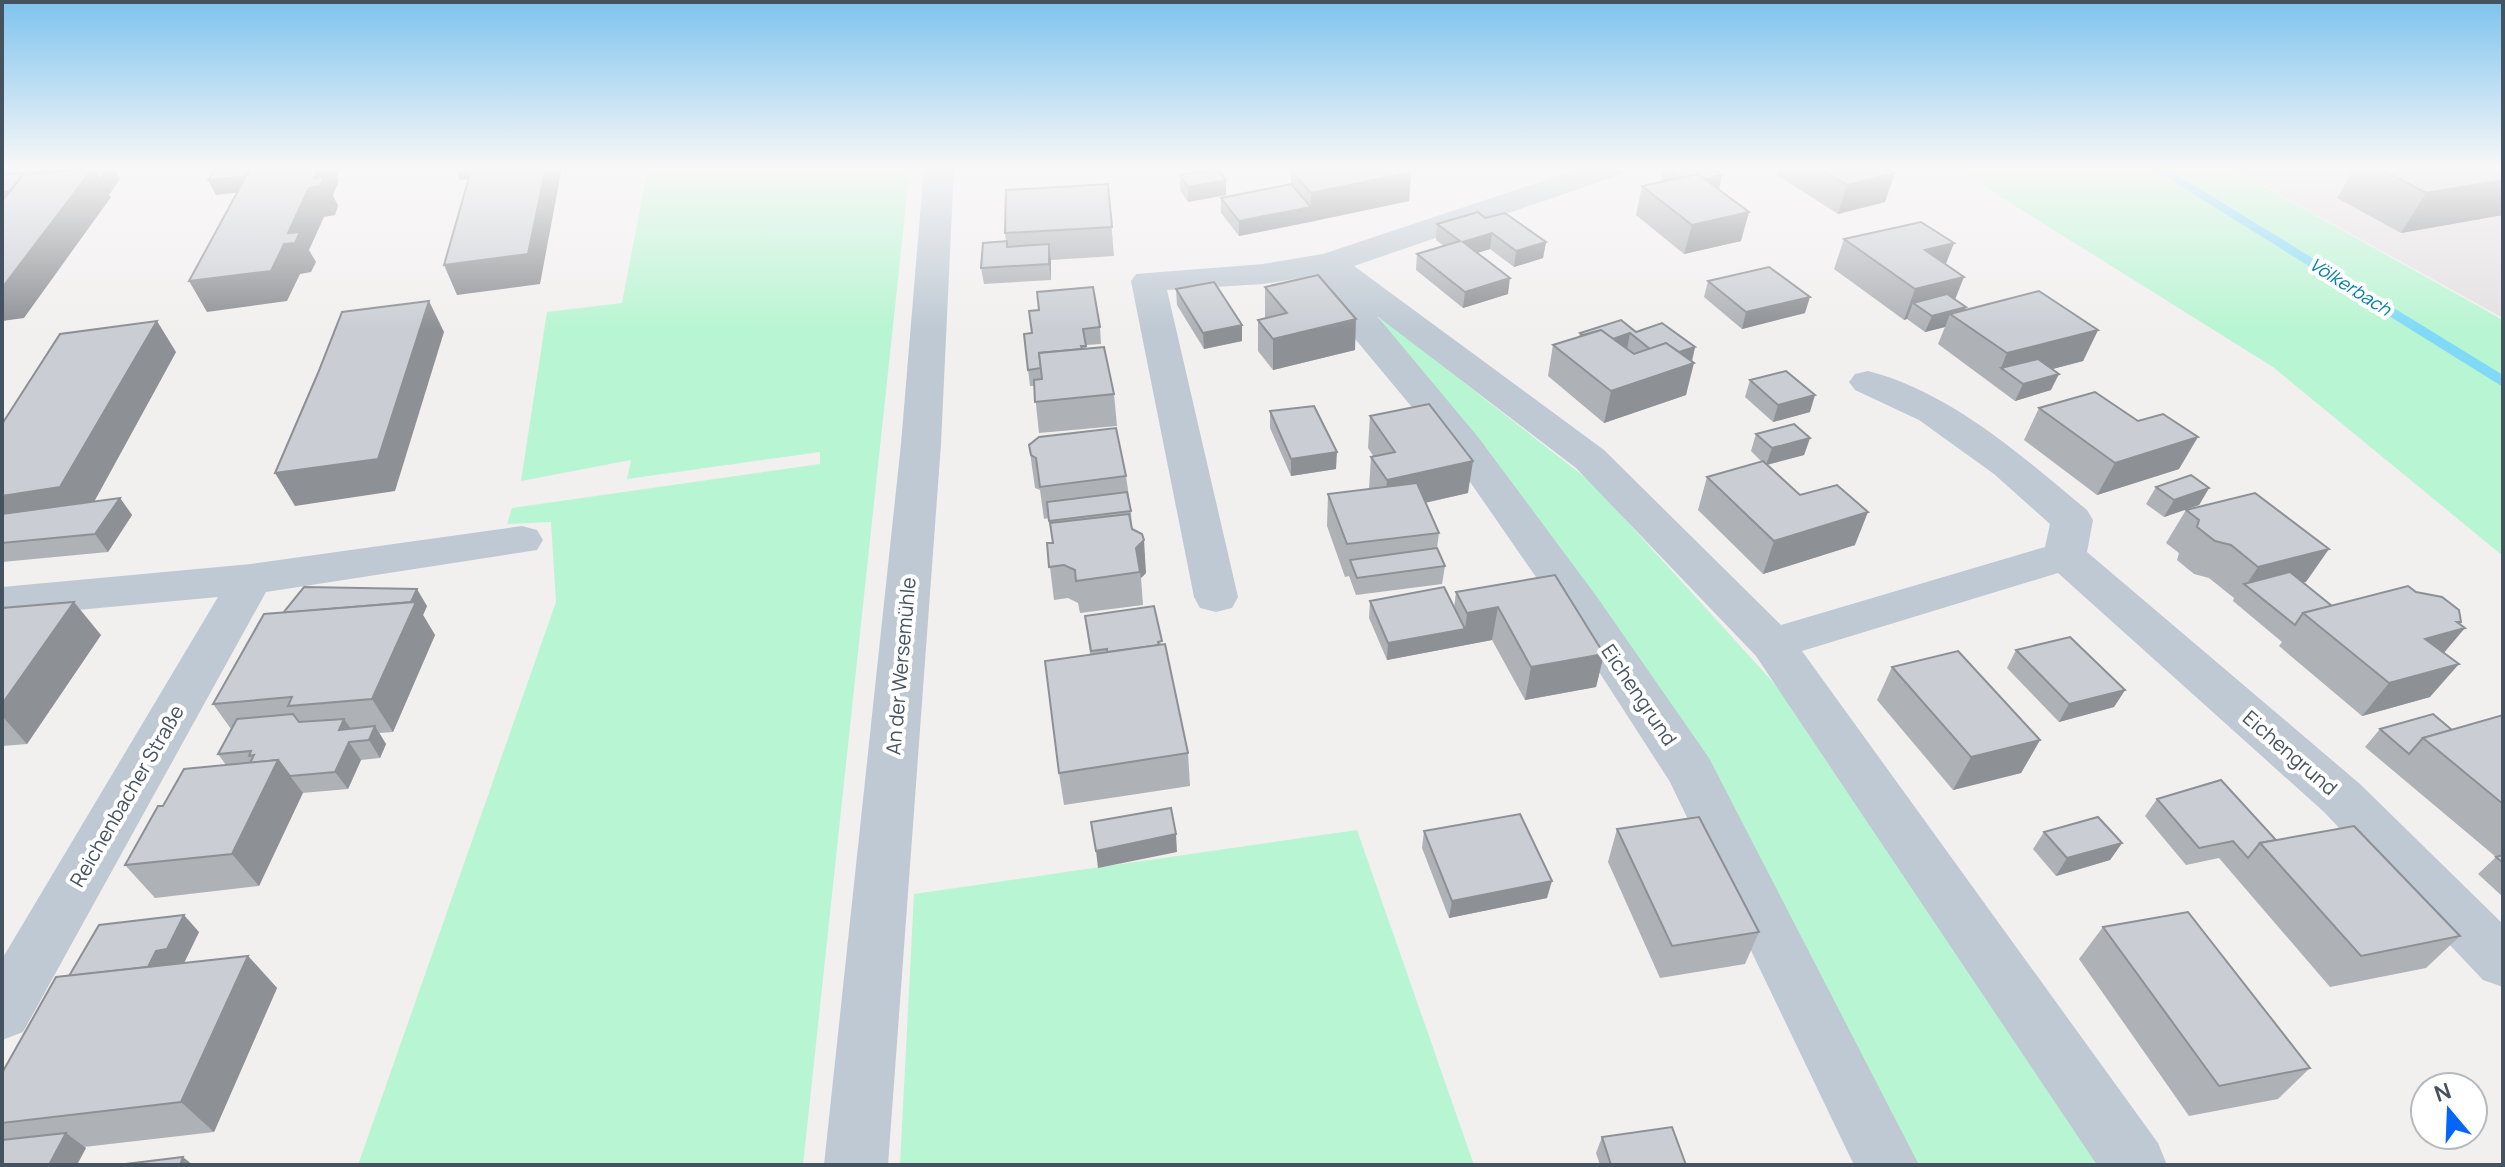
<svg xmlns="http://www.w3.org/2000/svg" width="2505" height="1167" font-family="Manrope,sans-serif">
<rect width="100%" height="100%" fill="#f2efef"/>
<path fill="#e3e0e1" d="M2230,167H2503V318Z"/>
<g fill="#b8f5d2">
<path d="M648,167H910L803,1165H358L556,602L551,522L507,524L512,508L820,464V452L627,479L631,460L521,481L547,312L622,303Z"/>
<path d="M1953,167H2229L2503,320V556L2273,367Z"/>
<path d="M1381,318L1591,482L1782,692L2109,1165H1904L1704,768L1376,324Z"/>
<path d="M1357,830L1474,1165H900L914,894Z"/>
</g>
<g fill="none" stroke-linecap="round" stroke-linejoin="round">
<path fill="#80daf7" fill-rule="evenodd" d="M2150,167H2164L2503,375V387Z"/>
<g fill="#bec9d3" fill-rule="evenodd">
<path d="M2,167H103L99,173L88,176L2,182Z"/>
<path d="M924,167H954L941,444L888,1165H824L901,444Z"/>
<path d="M1585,167H1629L1625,173L1354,266L1604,450L1781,625L2045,547L2050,524L1994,474L1919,420L1855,390L1849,382L1855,374L1868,371C1951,392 2023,457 2087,510L2093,520L2087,552L2360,784L2503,924V987L2483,980L2324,812L2058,573L1802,651L2158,1143L2167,1165H2097L1756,656L1576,468L1377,316L1478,437L1597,597L1709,758L1919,1165H1854L1670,782L1565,619L1450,453L1356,340L1319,275L1263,284L1167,290L1238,597L1232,608L1216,612L1200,608L1194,597L1131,281L1136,274L1263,264L1323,254Z"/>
<path d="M522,526L537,530L543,540L537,550L266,592L23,1032L2,1040V959L218,597L2,617V587L251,564Z"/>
</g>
</g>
<g fill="#aeb1b6">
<path d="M1664,167H1711L1722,175L1719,189L1741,241L1684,254L1636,215L1642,186L1662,182L1661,181Z"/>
<path d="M1779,167H1885V202L1838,214L1777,175Z"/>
<path d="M2355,167H2503V215L2401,233L2337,198Z"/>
<path d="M1291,171L1411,172L1409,201L1239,236L1221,213V198L1291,184Z"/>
<path d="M1180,175L1226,195L1188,202L1180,190Z"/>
<path d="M1108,184L1114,256L1051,260V280L984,284L981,268L1006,241L1005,233Z"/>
<path d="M1485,218L1546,242L1543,258L1514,267L1490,249L1477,253L1508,294L1463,308L1416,270L1417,254L1444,246L1436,240L1437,224Z"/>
<path d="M1844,239L1954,243L1946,264L1955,299L1966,307L1965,310L2098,330L2083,361L2052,369L2051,390L2015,401L1938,344L1945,327L1925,332L1907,319L1904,320L1834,269Z"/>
<path d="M1708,281L1805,313L1742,329L1704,297Z"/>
<path d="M1265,287L1355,350L1273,370L1258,351V320L1265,318Z"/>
<path d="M1176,289L1242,325V341L1204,349L1177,305Z"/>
<path d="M1100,327L1101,344L1086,345V349L1114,394L1117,426L1039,433L1034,386H1030L1024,334Z"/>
<path d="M1636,332L1695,347L1686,395L1604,423L1548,376L1553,345L1579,337L1580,333Z"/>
<path d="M176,352L94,502L120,498L132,515L108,552L2,562V424Z"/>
<path d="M1750,380L1810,412L1773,422L1745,397Z"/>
<path d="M2039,408L2179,469L2097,495L2024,440Z"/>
<path d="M1270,411L1336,469L1291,476L1270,428Z"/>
<path d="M1370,416L1468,493L1425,503L1439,533L1437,548L1445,566L1442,584L1356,595L1349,576L1345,577L1327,526L1328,494L1369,489L1371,457H1374L1368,448Z"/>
<path d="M1756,434L1810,438L1804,455L1767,465L1855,545L1763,574L1698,510L1707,477L1762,462L1751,451Z"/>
<path d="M1029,445L1126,476L1131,511L1132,529L1146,573L1141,578L1143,605L1080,613L1078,603L1068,598L1054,600L1047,543H1053L1052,538L1049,518L1044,519L1040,490L1035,488Z"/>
<path d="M2156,487L2209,488L2199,505L2164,517L2146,504Z"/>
<path d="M2186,510L2306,582H2303L2332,606L2416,592L2461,622L2444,653L2430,697L2362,716L2279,646L2282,642L2233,601L2234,598L2209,578L2194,574L2177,560L2179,553L2166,543Z"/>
<path d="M1555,575L1604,654L1596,687L1525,700L1492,640L1387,660L1369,618L1370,601L1454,608L1456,592Z"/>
<path d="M427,606L423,615L435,635L393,732L379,733L386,744L380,758L361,760L348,789L302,793L259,886L155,898L125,865L163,806L226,765L218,754L231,729L213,704Z"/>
<path d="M2,608L101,635L27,744L2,746Z"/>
<path d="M1085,616L1162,644L1188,753L1190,786L1064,805L1059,773L1090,654Z"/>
<path d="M2016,650L2125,690L2114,707L2059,722L2007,668Z"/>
<path d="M1892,667L2040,740L2021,773L1953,790L1877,700Z"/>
<path d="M2503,715V897L2478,874L2496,857L2365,747L2380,729L2452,730Z"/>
<path d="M2157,799L2276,840L2460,936L2426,968L2330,987L2219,858L2186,865L2145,816Z"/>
<path d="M1617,829L1759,932L1745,964L1660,978L1608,862Z"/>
<path d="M1424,831L1547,898L1449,918L1422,848Z"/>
<path d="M2044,832L2122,843L2110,860L2056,876L2033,849Z"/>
<path d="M2103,927L2310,1068L2278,1099L2189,1116L2079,959Z"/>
<path d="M199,932L184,963L248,956L277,988L214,1132L84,1147L86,1148L2,1165V1073L69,976Z"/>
<path d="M1602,1137L1686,1165H1600L1596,1153Z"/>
</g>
<g fill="#8d9094">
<path d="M113,167L120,179L109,195L111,197L24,318L2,321V192L93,168Z"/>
<path d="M319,167H341L337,176L339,181L333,195L338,206L335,215L324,217L309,250L316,262L311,272L300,274L287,301L207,312L189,281L288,233L309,188L316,184L216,195L208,180Z"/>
<path d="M454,167H562L540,284L457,295L444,265L545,170L460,180Z"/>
<path d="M1411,172L1409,201L1310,222L1311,193Z"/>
<path d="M1895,173L1885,202L1838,214L1847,185Z"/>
<path d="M1722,175L1719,190L1687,183Z"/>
<path d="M1226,180V195L1188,202V187Z"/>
<path d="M2503,180V215L2401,233L2426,193Z"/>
<path d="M1311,207L1310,222L1239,236V221Z"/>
<path d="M1749,212L1741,241L1684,254L1692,225Z"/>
<path d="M1492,233L1490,249L1461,258L1463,242Z"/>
<path d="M1546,242L1543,258L1514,267L1516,251Z"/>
<path d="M1954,243L1942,273L1925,250Z"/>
<path d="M1049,244L1051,260V280L1049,264Z"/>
<path d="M1964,277L1952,307L1913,303L1907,319L1904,320L1915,289Z"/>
<path d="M1510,278L1508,294L1463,308L1465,292Z"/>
<path d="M1810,297L1805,313L1742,329L1746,312Z"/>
<path d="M429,301L444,332L395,491L295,506L275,473Z"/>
<path d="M1966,307L1960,321L1950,314L1945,327L1925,332L1932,316Z"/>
<path d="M1356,319L1355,350L1273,370V339Z"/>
<path d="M157,321L176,352L84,520L2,532V496Z"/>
<path d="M1242,325V341L1204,349L1203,333Z"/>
<path d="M2098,330L2083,361L2015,379L2001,368L2007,353Z"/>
<path d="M1630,333L1627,350L1595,345Z"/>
<path d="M1695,347L1691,363L1662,358Z"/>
<path d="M1694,363L1686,395L1604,423L1611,391Z"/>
<path d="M2059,374L2051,390L2015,401L2023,384Z"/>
<path d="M1815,395L1810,412L1773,422L1778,405Z"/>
<path d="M2198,437L2179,469L2097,495L2115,463Z"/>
<path d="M1810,438L1804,455L1766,465L1772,448Z"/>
<path d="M1337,452L1336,469L1291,476V459Z"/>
<path d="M1473,461L1468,493L1384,512L1387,480Z"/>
<path d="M2209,488L2199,505L2164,517L2174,500Z"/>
<path d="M120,498L132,515L108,552L95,534Z"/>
<path d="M1868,512L1855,545L1763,574L1774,541Z"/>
<path d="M1144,540L1146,573L1141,578L1136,548Z"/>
<path d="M2329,549L2306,582L2257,594L2246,585L2258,567Z"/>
<path d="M417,589L427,606L423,615L435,635L393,732L372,699L403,619Z"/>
<path d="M74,602L101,635L27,744L2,716V704Z"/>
<path d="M1498,607L1492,640L1387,660L1388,643L1465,629L1467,613Z"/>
<path d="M2465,628L2437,661L2425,639Z"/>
<path d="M1604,654L1596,687L1525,700L1531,667Z"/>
<path d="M2459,664L2430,697L2362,716L2389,683Z"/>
<path d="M2125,690L2114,707L2059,722L2069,704Z"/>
<path d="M344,719L356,736L349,742L361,760L348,789L335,772L339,730Z"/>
<path d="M375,726L386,744L380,758L369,740Z"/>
<path d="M2040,740L2021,773L1953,790L1971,757Z"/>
<path d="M278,760L303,793L259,886L232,854Z"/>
<path d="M1176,834L1177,852L1098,868L1096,851Z"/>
<path d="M2122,843L2110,860L2056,876L2067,858Z"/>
<path d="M1552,881L1547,898L1449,918L1452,901Z"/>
<path d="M184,915L199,932L183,965L139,984L156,951Z"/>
<path d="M248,956L277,988L214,1132L181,1102Z"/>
<path d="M66,1133L86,1148L77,1165H49Z"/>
<path d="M183,1157L193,1165H180Z"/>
</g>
<g fill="#caced4" stroke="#8d9094" stroke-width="2">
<path d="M80,167H109L100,180L93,168L23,175L10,191L2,192V175Z"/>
<path d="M216,167H251L247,176L208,180Z"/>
<path d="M251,167H319L314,178L324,177L320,186L309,188L288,233L300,232L295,243L284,244L271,271L189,281Z"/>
<path d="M472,167H546L528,254L444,265Z"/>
<path d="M1313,167H1406L1411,172L1311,193L1291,171Z"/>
<path d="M1665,167H1711L1722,175L1704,179L1698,174L1681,178Z"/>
<path d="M1818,167H1885L1895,173L1847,185Z"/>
<path d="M2377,167H2503V180L2426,193Z"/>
<path d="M93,168L2,288V201L23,175Z"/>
<path d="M1217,169L1226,180L1188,187L1180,175Z"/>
<path d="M1698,174L1749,212L1692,225L1642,186Z"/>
<path d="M1108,184L1112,227L1005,233L1006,190Z"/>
<path d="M1291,184L1311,207L1239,221L1221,198Z"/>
<path d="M1478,212L1485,218L1505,213L1546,242L1516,251L1492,233L1463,242L1510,278L1465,292L1417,254L1460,241L1437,224Z"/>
<path d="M1921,222L1954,243L1925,250L1964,277L1915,289L1844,239Z"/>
<path d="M1007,241V247L1049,244V264L981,268L983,243Z"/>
<path d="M1769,267L1810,297L1746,312L1708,281Z"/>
<path d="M1318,275L1356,319L1273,339L1258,320L1287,313L1265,287Z"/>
<path d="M1214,282L1242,325L1203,333L1176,289Z"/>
<path d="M1093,287L1100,327L1083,329L1086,346H1081L1082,349L1039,353L1041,368L1028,370L1024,334L1032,333L1029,311L1039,310L1037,292Z"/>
<path d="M2039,291L2098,330L2007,353L1950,314Z"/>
<path d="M1947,294L1966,307L1932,316L1913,303Z"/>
<path d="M429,301L378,459L275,473L318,373L342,312Z"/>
<path d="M1621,320L1636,332L1662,323L1695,347L1679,352L1666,343L1650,349L1630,333L1613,339L1601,330L1583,335L1580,333Z"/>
<path d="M157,321L60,487L2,496V424L60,334Z"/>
<path d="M1601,330L1634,354L1666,343L1694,363L1611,391L1553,345Z"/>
<path d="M1104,347L1114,394L1035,402L1034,380L1042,379L1039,353Z"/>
<path d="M2038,359L2059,374L2023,384L2001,368Z"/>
<path d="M1786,371L1815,395L1778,405L1750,380Z"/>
<path d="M2095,392L2138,421L2163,414L2198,437L2115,463L2039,408Z"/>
<path d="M1429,404L1473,461L1387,480L1371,457L1395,452L1370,416Z"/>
<path d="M1314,406L1337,452L1291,459L1270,411Z"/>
<path d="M1794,424L1810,438L1772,448L1756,434Z"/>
<path d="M1116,428L1126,476L1040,487L1036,458L1031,455L1029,445L1039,437Z"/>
<path d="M1763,461L1800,495L1837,485L1868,512L1774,541L1707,477Z"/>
<path d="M2191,475L2209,488L2174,500L2156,487Z"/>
<path d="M1417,483L1439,533L1347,544L1328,494Z"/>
<path d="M1127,492L1131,511L1049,521L1047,502Z"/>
<path d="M2255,493L2329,549L2258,567L2231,545L2215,541L2197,527L2199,520L2186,510Z"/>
<path d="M120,498L95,534L2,543V514Z"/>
<path d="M1129,514L1132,529L1142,534L1144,540L1136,548L1140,572L1076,581L1075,570L1064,565L1049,567L1047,543H1053L1050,523Z"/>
<path d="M1437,548L1445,566L1357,578L1350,560Z"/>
<path d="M2290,572L2332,606L2303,613L2295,625L2244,584Z"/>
<path d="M1555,575L1604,654L1531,667L1498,607L1467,613L1456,592Z"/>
<path d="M2408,586L2416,592L2442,597L2459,610L2461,622H2457L2465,628L2425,639L2459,664L2389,683L2303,613Z"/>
<path d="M304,587L417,589L411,602L283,613Z"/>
<path d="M1444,587L1465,629L1388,643L1370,601Z"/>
<path d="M74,602L2,704V608Z"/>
<path d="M416,602L372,699L288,706L292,697L213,704L264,614Z"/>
<path d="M1154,606L1162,641L1158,642L1159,645L1107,652V649L1091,651L1085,616Z"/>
<path d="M2070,637L2125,690L2069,704L2016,650Z"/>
<path d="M1165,644L1188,753L1059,773L1045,661Z"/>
<path d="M1958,651L2040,740L1971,757L1892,667Z"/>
<path d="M293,714L299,722L344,719L339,730L375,726L369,740L349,742L335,772L290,776L278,760L250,763L254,755L249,756L251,751L218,754L237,719Z"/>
<path d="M2433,714L2452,730L2423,738L2409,754L2380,729Z"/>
<path d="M2503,715V804L2423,738Z"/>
<path d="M278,760L232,854L125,865L158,806H163L184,769Z"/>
<path d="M2221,780L2276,840L2260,843L2248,858L2233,841L2199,848L2157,799Z"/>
<path d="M1171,808L1176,834L1096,851L1091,822Z"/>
<path d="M1520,814L1552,881L1452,901L1424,831Z"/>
<path d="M1699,817L1759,932L1672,946L1617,829Z"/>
<path d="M2098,817L2122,843L2067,858L2044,832Z"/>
<path d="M2354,826L2460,936L2361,956L2260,843Z"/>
<path d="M2503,855V863L2496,857Z"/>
<path d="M2188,912L2310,1068L2219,1086L2103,927Z"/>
<path d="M184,915L167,949L156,951L148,967L69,976L99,925Z"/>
<path d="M248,956L181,1102L2,1123V1073L56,977Z"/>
<path d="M1672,1127L1686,1165H1611L1602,1137Z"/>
<path d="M66,1133L49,1165H2V1140Z"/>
<path d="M183,1157L180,1165H117Z"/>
</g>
<linearGradient id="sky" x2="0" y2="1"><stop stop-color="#7ec3ee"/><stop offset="0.51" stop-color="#f9f8f8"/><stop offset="1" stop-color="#f9f8f8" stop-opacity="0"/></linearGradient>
<rect width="2505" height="330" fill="url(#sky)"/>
<g text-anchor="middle" stroke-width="8" stroke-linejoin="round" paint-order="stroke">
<g font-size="18" font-style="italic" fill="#027fa6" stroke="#fff">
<text transform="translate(2350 287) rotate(32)" y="6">Völkerbach</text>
</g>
<g font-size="20" fill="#45525f" stroke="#fff">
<text transform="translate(901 666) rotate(-85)" y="7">An der Wersemühle</text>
<text transform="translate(1639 695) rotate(56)" y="7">Eichengrund</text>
<text transform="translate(2290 753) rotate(41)" y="7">Eichengrund</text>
<text transform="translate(127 796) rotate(-60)" y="7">Reichenbacher Straße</text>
</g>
</g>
<rect width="2505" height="1167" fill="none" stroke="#45525f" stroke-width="8"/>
<g transform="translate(2449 1111) rotate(341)"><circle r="38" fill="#ffffff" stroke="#b5babf" stroke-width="2"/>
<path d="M0-6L14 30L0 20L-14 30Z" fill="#0366f8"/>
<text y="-12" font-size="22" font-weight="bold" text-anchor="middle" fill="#45525f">N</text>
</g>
</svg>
